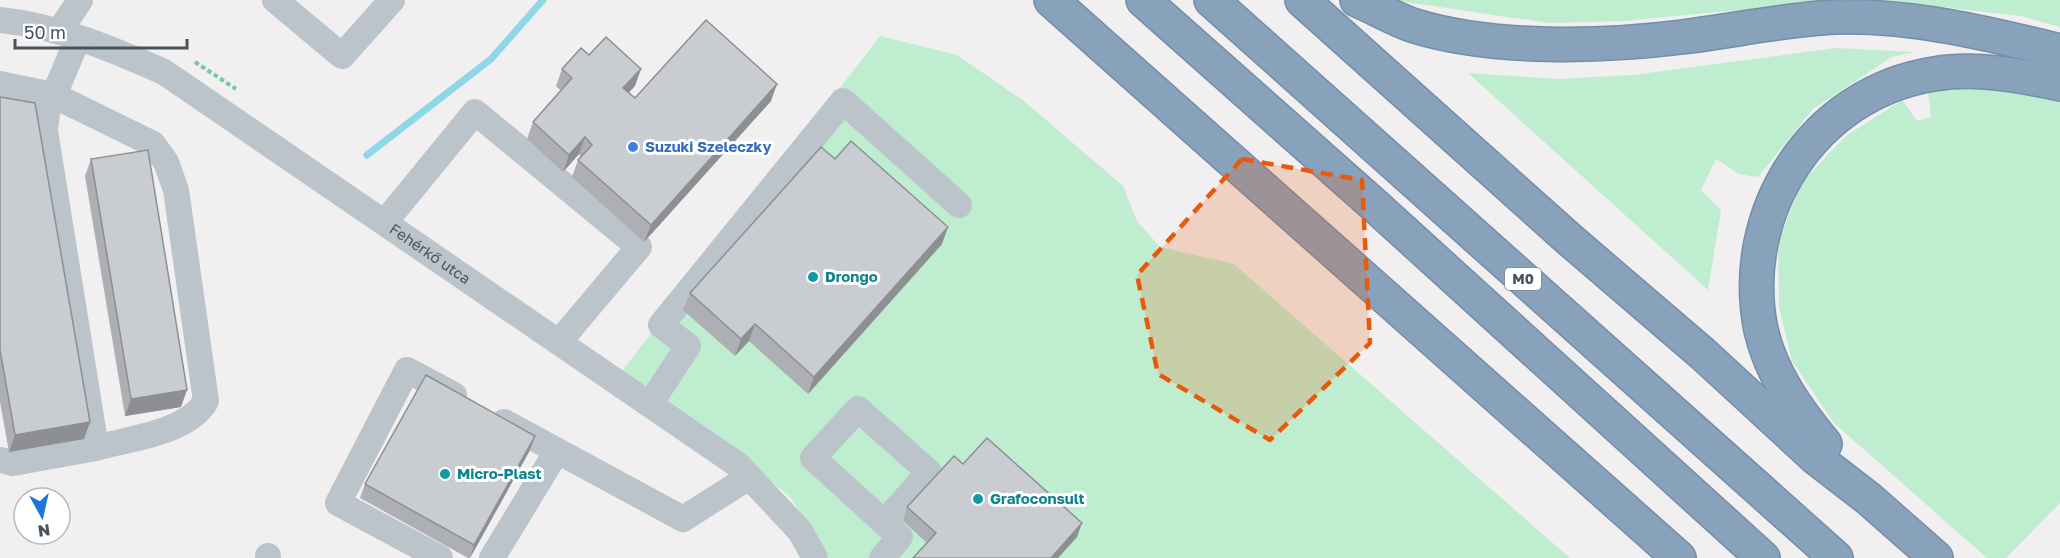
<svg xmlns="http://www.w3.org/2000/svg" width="2060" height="558" font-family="'Golos Text',sans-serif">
<rect width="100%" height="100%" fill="#f1efef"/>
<g fill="#bfedd0">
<path d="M1392,0H1844L1624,21L1549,23Z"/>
<path d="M1880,0H2060V27L2020,16Z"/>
<path d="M880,36L957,55L1024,101L1123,186L1137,221L1160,247L1234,264L1570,558H829L791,498L720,437L622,371Z"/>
<path d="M1836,48L1915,52L1892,57L1813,109L1758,177L1739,174L1716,159L1701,190L1721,210L1708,290L1468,73L1558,79L1633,75Z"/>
<path d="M1937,84L1981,85L2060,99V503L2006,558H1987L1834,423L1792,361L1779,307L1778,243L1801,183L1846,136L1902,100L1917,121L1931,117L1928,94Z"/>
</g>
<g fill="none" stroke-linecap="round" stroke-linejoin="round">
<path stroke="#8ed7e9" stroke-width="7" d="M367,155L491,59L543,0"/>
<defs>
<g id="highway">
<path d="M1051,0L1679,558"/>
<path d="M1143,0L1372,203L1763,558"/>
<path d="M1211,0L1836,558"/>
<path d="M1302,0L1570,240L1703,354L1816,458L1869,499L1936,558"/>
<path d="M1357,0C1376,8 1396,20 1415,26C1493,50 1602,47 1682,37C1733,31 1785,19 1836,17C1912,15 1986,33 2060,51"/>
<path d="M1825,444C1797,410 1771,374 1761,330C1737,213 1813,93 1934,74C1976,67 2019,75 2060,84"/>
</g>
</defs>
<use href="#highway" stroke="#748da8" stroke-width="36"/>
<path stroke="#78caa0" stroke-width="4" stroke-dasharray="4.5 3" stroke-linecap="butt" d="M195,62L236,89"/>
<g stroke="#bbc4cb" stroke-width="26">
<path d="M275,0L342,56L392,0"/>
<path id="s1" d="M0,20C58,26 112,49 164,72L738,465L800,531L815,558"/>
<path d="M59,32L80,0"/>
<path d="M0,84L53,95L153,144L166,162L176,190L206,401C187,433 131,438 96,448"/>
<path d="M385,222L475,112L639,247L559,342"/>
<path d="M650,404L688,346L661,325L843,101L959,205"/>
<path d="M504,422L683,519L749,477"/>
<path d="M0,460L13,463L96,448L45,131L47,112L78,38"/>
<path d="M268,558V556"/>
<path d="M440,558L338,503L407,370L454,395"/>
<path d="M492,558L557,451"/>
<path d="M882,558L900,537L813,458L858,409L929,472L884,523"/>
</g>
<use href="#highway" stroke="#89a2bc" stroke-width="33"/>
</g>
<g fill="#adafb4">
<path d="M589,55L635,86L629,92L635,98L771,101L644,242L572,177L578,160L581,157L579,154L563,172L527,139L533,122L561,91L556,86L562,69Z"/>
<path d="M0,97L84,439L9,452L0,402Z"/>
<path d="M91,159L181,407L125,416L85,176Z"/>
<path d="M835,159L942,244L808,394L749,341L735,356L683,310L690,293Z"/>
<path d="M530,450L470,558H468L360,498L365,484Z"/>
<path d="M963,464L1077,537L1058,558H913L927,543L903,521L907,507Z"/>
</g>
<g fill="#8d8f92">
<path d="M641,69L635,86L617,105L623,88Z"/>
<path d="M777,84L771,101L644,242L651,225Z"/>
<path d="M585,137L579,154L563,172L569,155Z"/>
<path d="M948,227L942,244L808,394L814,377Z"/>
<path d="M755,324L749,341L735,356L741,339Z"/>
<path d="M187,390L181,407L125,416L131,399Z"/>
<path d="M90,422L84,439L9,452L15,435Z"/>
<path d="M535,436L530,450L470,558L474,545Z"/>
<path d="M1082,523L1077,537L1058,558H1051Z"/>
</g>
<g fill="#c9ccd1" stroke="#8d8f92" stroke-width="1.5">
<path d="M706,20L777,84L651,225L578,160L592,145L585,137L569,155L533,122L572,78L562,69L581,48L589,55L606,37L641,69L623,88L635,98Z"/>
<path d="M0,97L35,103L90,422L15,435L0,350Z"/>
<path d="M851,141L948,227L814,377L755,324L741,339L690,293L821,147L835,159Z"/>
<path d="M148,150L187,390L131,399L91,159Z"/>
<path d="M426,375L535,436L474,545L365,484Z"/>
<path d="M987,438L1082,523L1051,558H913L936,533L907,507L954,456L963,464Z"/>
</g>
<path fill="#e8590c" fill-opacity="0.2" stroke="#e8590c" stroke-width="4.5" stroke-dasharray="12 8" stroke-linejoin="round" d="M1242,159L1362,180L1370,343L1270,440L1158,374L1137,275Z"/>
<circle fill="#3f7fe0" stroke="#fff" stroke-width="2" cx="633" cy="147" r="6"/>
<g fill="#0f9aa8" stroke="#fff" stroke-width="2">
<circle cx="813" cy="277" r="6"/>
<circle cx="445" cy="474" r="6"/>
<circle cx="978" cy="499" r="6"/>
</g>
<g text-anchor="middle" stroke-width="6" stroke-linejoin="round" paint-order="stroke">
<rect fill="#fff" stroke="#7f878d" stroke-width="1.5" x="1505" y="268" width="36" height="22" rx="4.5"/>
<g font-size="14" font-weight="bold" fill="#48535c">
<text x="1523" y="284">M0</text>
</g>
<g font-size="15" font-weight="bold" fill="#366cbe" stroke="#fff" text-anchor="start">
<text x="645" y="152">Suzuki Szeleczky</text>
</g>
<g font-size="15" fill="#48535c" stroke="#fff">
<text dy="5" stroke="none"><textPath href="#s1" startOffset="495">Fehérkő utca</textPath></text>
</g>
<g font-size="15" font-weight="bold" fill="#0d838f" stroke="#fff" text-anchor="start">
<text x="825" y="282">Drongo</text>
<text x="457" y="479">Micro-Plast</text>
<text x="990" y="504">Grafoconsult</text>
</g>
</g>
<g transform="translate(42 516) rotate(172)"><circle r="28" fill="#ffffff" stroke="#b6babe" stroke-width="1.5"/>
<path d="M0-4.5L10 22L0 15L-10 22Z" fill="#2075db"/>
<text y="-9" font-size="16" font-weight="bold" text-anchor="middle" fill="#48535c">N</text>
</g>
<path d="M15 39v9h172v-9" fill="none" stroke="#48535c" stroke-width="3"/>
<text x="24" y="39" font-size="18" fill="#48535c" stroke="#ffffff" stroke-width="4.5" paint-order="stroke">50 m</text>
</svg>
